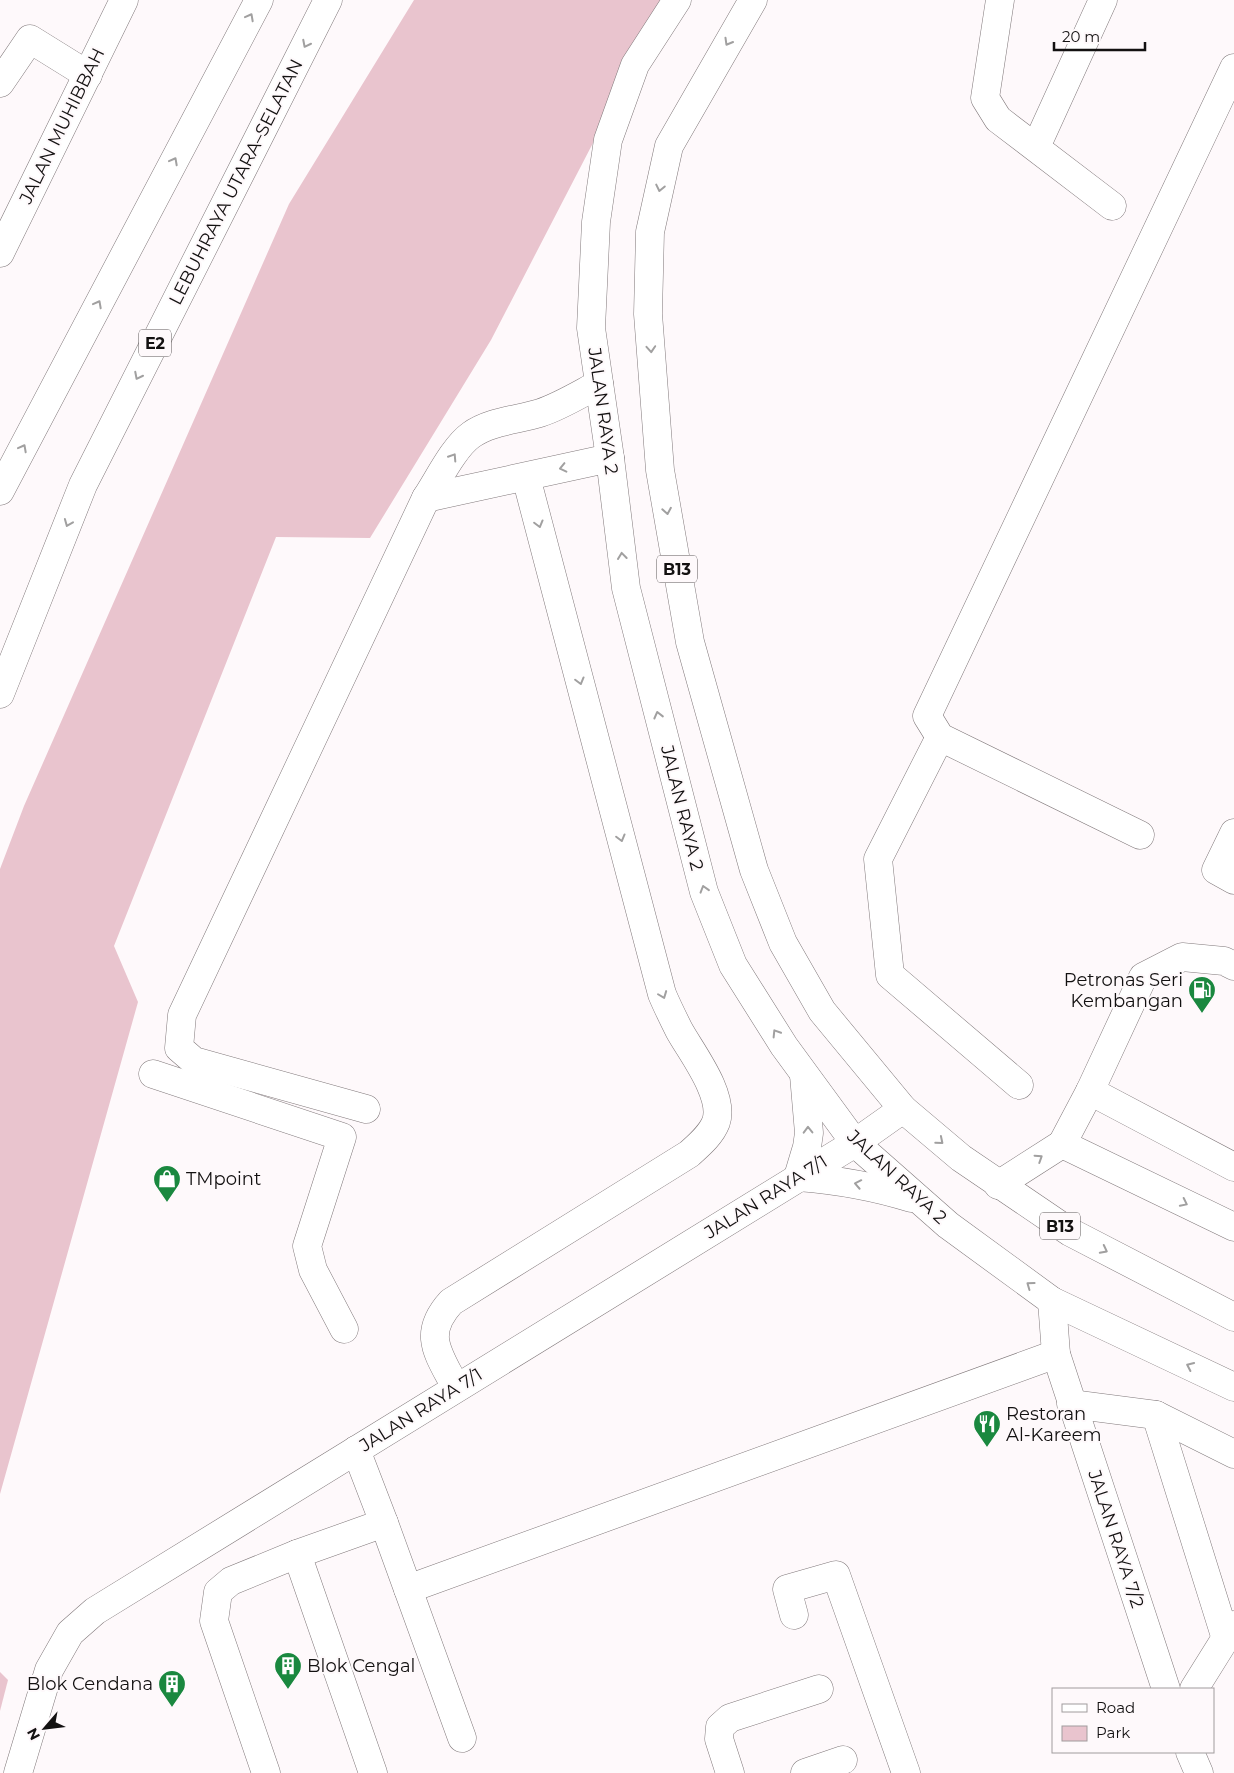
<svg xmlns="http://www.w3.org/2000/svg" width="1234" height="1773" font-family="Montserrat,sans-serif">
<rect width="100%" height="100%" fill="#fef9fb"/>
<g fill="#e9c4ce">
<path d="M414,0H667L491,340L370,538L276,537L114,946L138,1002L0,1494V869L24,806L289,204Z"/>
<path d="M0,1672L8,1680L0,1711Z"/>
</g>
<g fill="none" stroke-linecap="round" stroke-linejoin="round">
<defs>
<g id="minor">
<path d="M1000,0L985,98L998,119L1112,206"/>
<path d="M0,83L30,39L88,75"/>
<path d="M1036,147L1103,0"/>
<path d="M0,253L124,0"/>
<path d="M426,498L610,458"/>
<path d="M940,737L878,859L890,975L1019,1085"/>
<path d="M1234,833L1216,870L1234,880"/>
<path d="M1140,835L940,737L927,716L1234,68"/>
<path d="M153,1074L342,1137L307,1246L313,1270L344,1329"/>
<path d="M1090,1091L1234,1167"/>
<path d="M366,1109L194,1061L179,1048L182,1015L426,498C438,480 454,447 471,435C490,421 518,420 540,413C561,406 580,394 599,384"/>
<path d="M1062,1144L1090,1091L1143,977L1182,957L1224,961L1234,966"/>
<path d="M998,1185L1062,1144L1234,1227"/>
<path d="M1052,1301L1056,1354L1166,1689"/>
<path d="M456,1388C439,1354 421,1335 451,1302L689,1154C699,1145 711,1135 716,1122C725,1095 691,1052 679,1030C673,1018 667,1006 662,994L526,477"/>
<path d="M1071,1404L1156,1415L1234,1454"/>
<path d="M1156,1415L1226,1639"/>
<path d="M356,1450L384,1523L462,1738"/>
<path d="M408,1589L1056,1354"/>
<path d="M794,1615L787,1589L836,1575L906,1773"/>
<path d="M1194,1689L1234,1625"/>
<path d="M1190,1752L1199,1773"/>
<path d="M18,1773L49,1670L70,1633L95,1611L855,1143L903,1109"/>
<path d="M266,1773L214,1621L218,1592L231,1581L297,1554"/>
<path d="M373,1773L297,1554L384,1523"/>
<path d="M730,1773L719,1739L720,1727L730,1718L819,1689"/>
<path d="M805,1773L843,1760"/>
</g>
<g id="major">
<path d="M677,0L635,65L608,140L596,222L591,328L610,458L626,588L704,892L733,965L784,1046L855,1143L948,1225L1052,1301L1234,1387"/>
<path d="M753,0L669,146L650,232L648,314L660,470L690,642L754,870L783,943L822,1011L903,1109L961,1158L1070,1232L1234,1317"/>
<path d="M804,1075L809,1133L807,1147L798,1177C837,1180 873,1186 911,1198"/>
</g>
<g id="highway">
<path d="M0,491L259,0"/>
<path d="M0,694L83,485L328,0"/>
</g>
</defs>
<use href="#minor" stroke="#81797b" stroke-width="29"/>
<use href="#major" stroke="#81797b" stroke-width="29"/>
<use href="#highway" stroke="#81797b" stroke-width="29"/>
<use href="#minor" stroke="#fff" stroke-width="28"/>
<use href="#major" stroke="#fff" stroke-width="28"/>
<use href="#highway" stroke="#fff" stroke-width="28"/>
</g>
<defs><path id="oneway-chevron" d="M-2-3.5L2.5 0L-2 3.5" fill="none" stroke-width="1.6" stroke-linecap="round" stroke-linejoin="round" transform="scale(1.25)"/></defs>
<g stroke="#a1a0a0">
<use href="#oneway-chevron" transform="translate(250 17) rotate(-62)"/>
<use href="#oneway-chevron" transform="translate(728 42) rotate(120)"/>
<use href="#oneway-chevron" transform="translate(306 44) rotate(117)"/>
<use href="#oneway-chevron" transform="translate(174 161) rotate(-62)"/>
<use href="#oneway-chevron" transform="translate(660 188) rotate(102)"/>
<use href="#oneway-chevron" transform="translate(98 304) rotate(-62)"/>
<use href="#oneway-chevron" transform="translate(651 349) rotate(86)"/>
<use href="#oneway-chevron" transform="translate(138 376) rotate(117)"/>
<use href="#oneway-chevron" transform="translate(23 448) rotate(-62)"/>
<use href="#oneway-chevron" transform="translate(453 457) rotate(-57)"/>
<use href="#oneway-chevron" transform="translate(563 468) rotate(167)"/>
<use href="#oneway-chevron" transform="translate(667 511) rotate(80)"/>
<use href="#oneway-chevron" transform="translate(68 523) rotate(112)"/>
<use href="#oneway-chevron" transform="translate(539 524) rotate(75)"/>
<use href="#oneway-chevron" transform="translate(622 556) rotate(-97)"/>
<use href="#oneway-chevron" transform="translate(580 681) rotate(75)"/>
<use href="#oneway-chevron" transform="translate(658 715) rotate(-104)"/>
<use href="#oneway-chevron" transform="translate(621 838) rotate(75)"/>
<use href="#oneway-chevron" transform="translate(704 889) rotate(-107)"/>
<use href="#oneway-chevron" transform="translate(663 995) rotate(69)"/>
<use href="#oneway-chevron" transform="translate(776 1033) rotate(-122)"/>
<use href="#oneway-chevron" transform="translate(808 1130) rotate(-91)"/>
<use href="#oneway-chevron" transform="translate(940 1141) rotate(40)"/>
<use href="#oneway-chevron" transform="translate(1039 1158) rotate(-33)"/>
<use href="#oneway-chevron" transform="translate(858 1184) rotate(-169)"/>
<use href="#oneway-chevron" transform="translate(1184 1203) rotate(26)"/>
<use href="#oneway-chevron" transform="translate(1104 1250) rotate(27)"/>
<use href="#oneway-chevron" transform="translate(1030 1285) rotate(-144)"/>
<use href="#oneway-chevron" transform="translate(1190 1366) rotate(-155)"/>
</g>
<defs>
<symbol id="fuel-pin" viewBox="-11 -11 22 30"><path d="M0 17L-7.5 6A9.5 9.5 0 1 1 7.5 6Z" fill="#1a883f" stroke="#fef9fb"/><path d="M-5.5-6h7V0h2V4h1.3V-2.5L3-4.5l.8-.8L6-3V5H2.5V1h-1V6h-7ZM-4.2-4.7v3.2H.2V-4.7Z" fill="#fff"/></symbol>
<symbol id="shop-pin" viewBox="-11 -11 22 30"><path d="M0 17L-7.5 6A9.5 9.5 0 1 1 7.5 6Z" fill="#1a883f" stroke="#fef9fb"/><path d="M-5-2.5h2.3a2.7 3.5 0 0 1 5.4 0H5L5.5 6h-11ZM-1.5-2.5h3a1.5 2.3 0 0 0-3 0Z" fill="#fff"/></symbol>
<symbol id="restaurant-pin" viewBox="-11 -11 22 30"><path d="M0 17L-7.5 6A9.5 9.5 0 1 1 7.5 6Z" fill="#1a883f" stroke="#fef9fb"/><path d="M-5-6h1v4h1v-4h1v4h1v-4h1v5L-1.5 .5V6h-2V.5L-5-1ZM5-6V6H3V1.5H1.5Q1.5-4 5-6Z" fill="#fff"/></symbol>
<symbol id="building-pin" viewBox="-11 -11 22 30"><path d="M0 17L-7.5 6A9.5 9.5 0 1 1 7.5 6Z" fill="#1a883f" stroke="#fef9fb"/><path d="M-4-6H4V6H1V3H-1V6H-4ZM-2.5-4.3h1.7v1.8h-1.7ZM.8-4.3h1.7v1.8H.8ZM-2.5-1h1.7V.8h-1.7ZM.8-1h1.7V.8H.8Z" fill="#fff"/></symbol>
</defs>
<g fill-rule="evenodd">
<use href="#fuel-pin" x="1186" y="974" width="32" height="43"/>
<use href="#shop-pin" x="151" y="1163" width="32" height="43"/>
<use href="#restaurant-pin" x="971" y="1408" width="32" height="43"/>
<use href="#building-pin" x="272" y="1650" width="32" height="43"/>
<use href="#building-pin" x="156" y="1668" width="32" height="43"/>
</g>
<g text-anchor="middle" stroke-width="4" stroke-linejoin="round" paint-order="stroke">
<g fill="#fef9fb" stroke="#5a5757" stroke-width="1">
<rect x="139" y="329.5" width="32" height="27" rx="4"/>
<rect x="657" y="555.5" width="40" height="27" rx="4"/>
<rect x="1040" y="1212.5" width="40" height="27" rx="4"/>
</g>
<g font-size="16" font-weight="bold" fill="#131111">
<text x="155" y="349">E2</text>
<text x="677" y="575">B13</text>
<text x="1060" y="1232">B13</text>
</g>
<g font-size="18" fill="#131111" stroke="#fef9fb">
<text transform="translate(62 126) rotate(-64)" y="6">JALAN MUHIBBAH</text>
<text transform="translate(236 182) rotate(-63)" y="6">LEBUHRAYA UTARA–SELATAN</text>
<text transform="translate(603 411) rotate(82)" y="6">JALAN RAYA 2</text>
<text transform="translate(682 808) rotate(76)" y="6">JALAN RAYA 2</text>
<text transform="translate(897 1177) rotate(43)" y="6">JALAN RAYA 2</text>
<text transform="translate(766 1197) rotate(-32)" y="6">JALAN RAYA 7/1</text>
<text transform="translate(421 1410) rotate(-32)" y="6">JALAN RAYA 7/1</text>
<text transform="translate(1116 1539) rotate(72)" y="6">JALAN RAYA 7/2</text>
</g>
<g font-size="18" fill="#131111" stroke="#fef9fb" text-anchor="start">
<text x="1183" y="986" text-anchor="end">Petronas Seri<tspan x="1183" dy="21">Kembangan</tspan></text>
<text x="186" y="1185">TMpoint</text>
<text x="1006" y="1420">Restoran<tspan x="1006" dy="21">Al-Kareem</tspan></text>
<text x="307" y="1672">Blok Cengal</text>
<text x="153" y="1690" text-anchor="end">Blok Cendana</text>
</g>
</g>
<rect x="1052" y="1688" width="162" height="65" fill="#fef9fb" stroke="#a09c9d"/>
<rect x="1062" y="1704" width="25" height="8" fill="#ffffff" stroke="#a09c9d"/>
<text x="1096" y="1713" font-size="15" fill="#131111">Road</text>
<rect x="1062" y="1726" width="25" height="15" fill="#e9c4ce" stroke="#a09c9d"/>
<text x="1096" y="1738" font-size="15" fill="#131111">Park</text>
<g transform="translate(45 1728) rotate(242)" stroke="#fef9fb" stroke-width="4" paint-order="stroke">
<path d="M0-4L9 19L0 12L-9 19Z" fill="#131111"/>
<text y="-8" font-size="14" font-weight="bold" text-anchor="middle" fill="#131111">N</text>
</g>
<path d="M1054 42v8h91v-8" fill="none" stroke="#131111" stroke-width="2.5"/>
<text x="1062" y="42" font-size="15" fill="#131111" stroke="#fef9fb" stroke-width="4" paint-order="stroke">20 m</text>
</svg>
